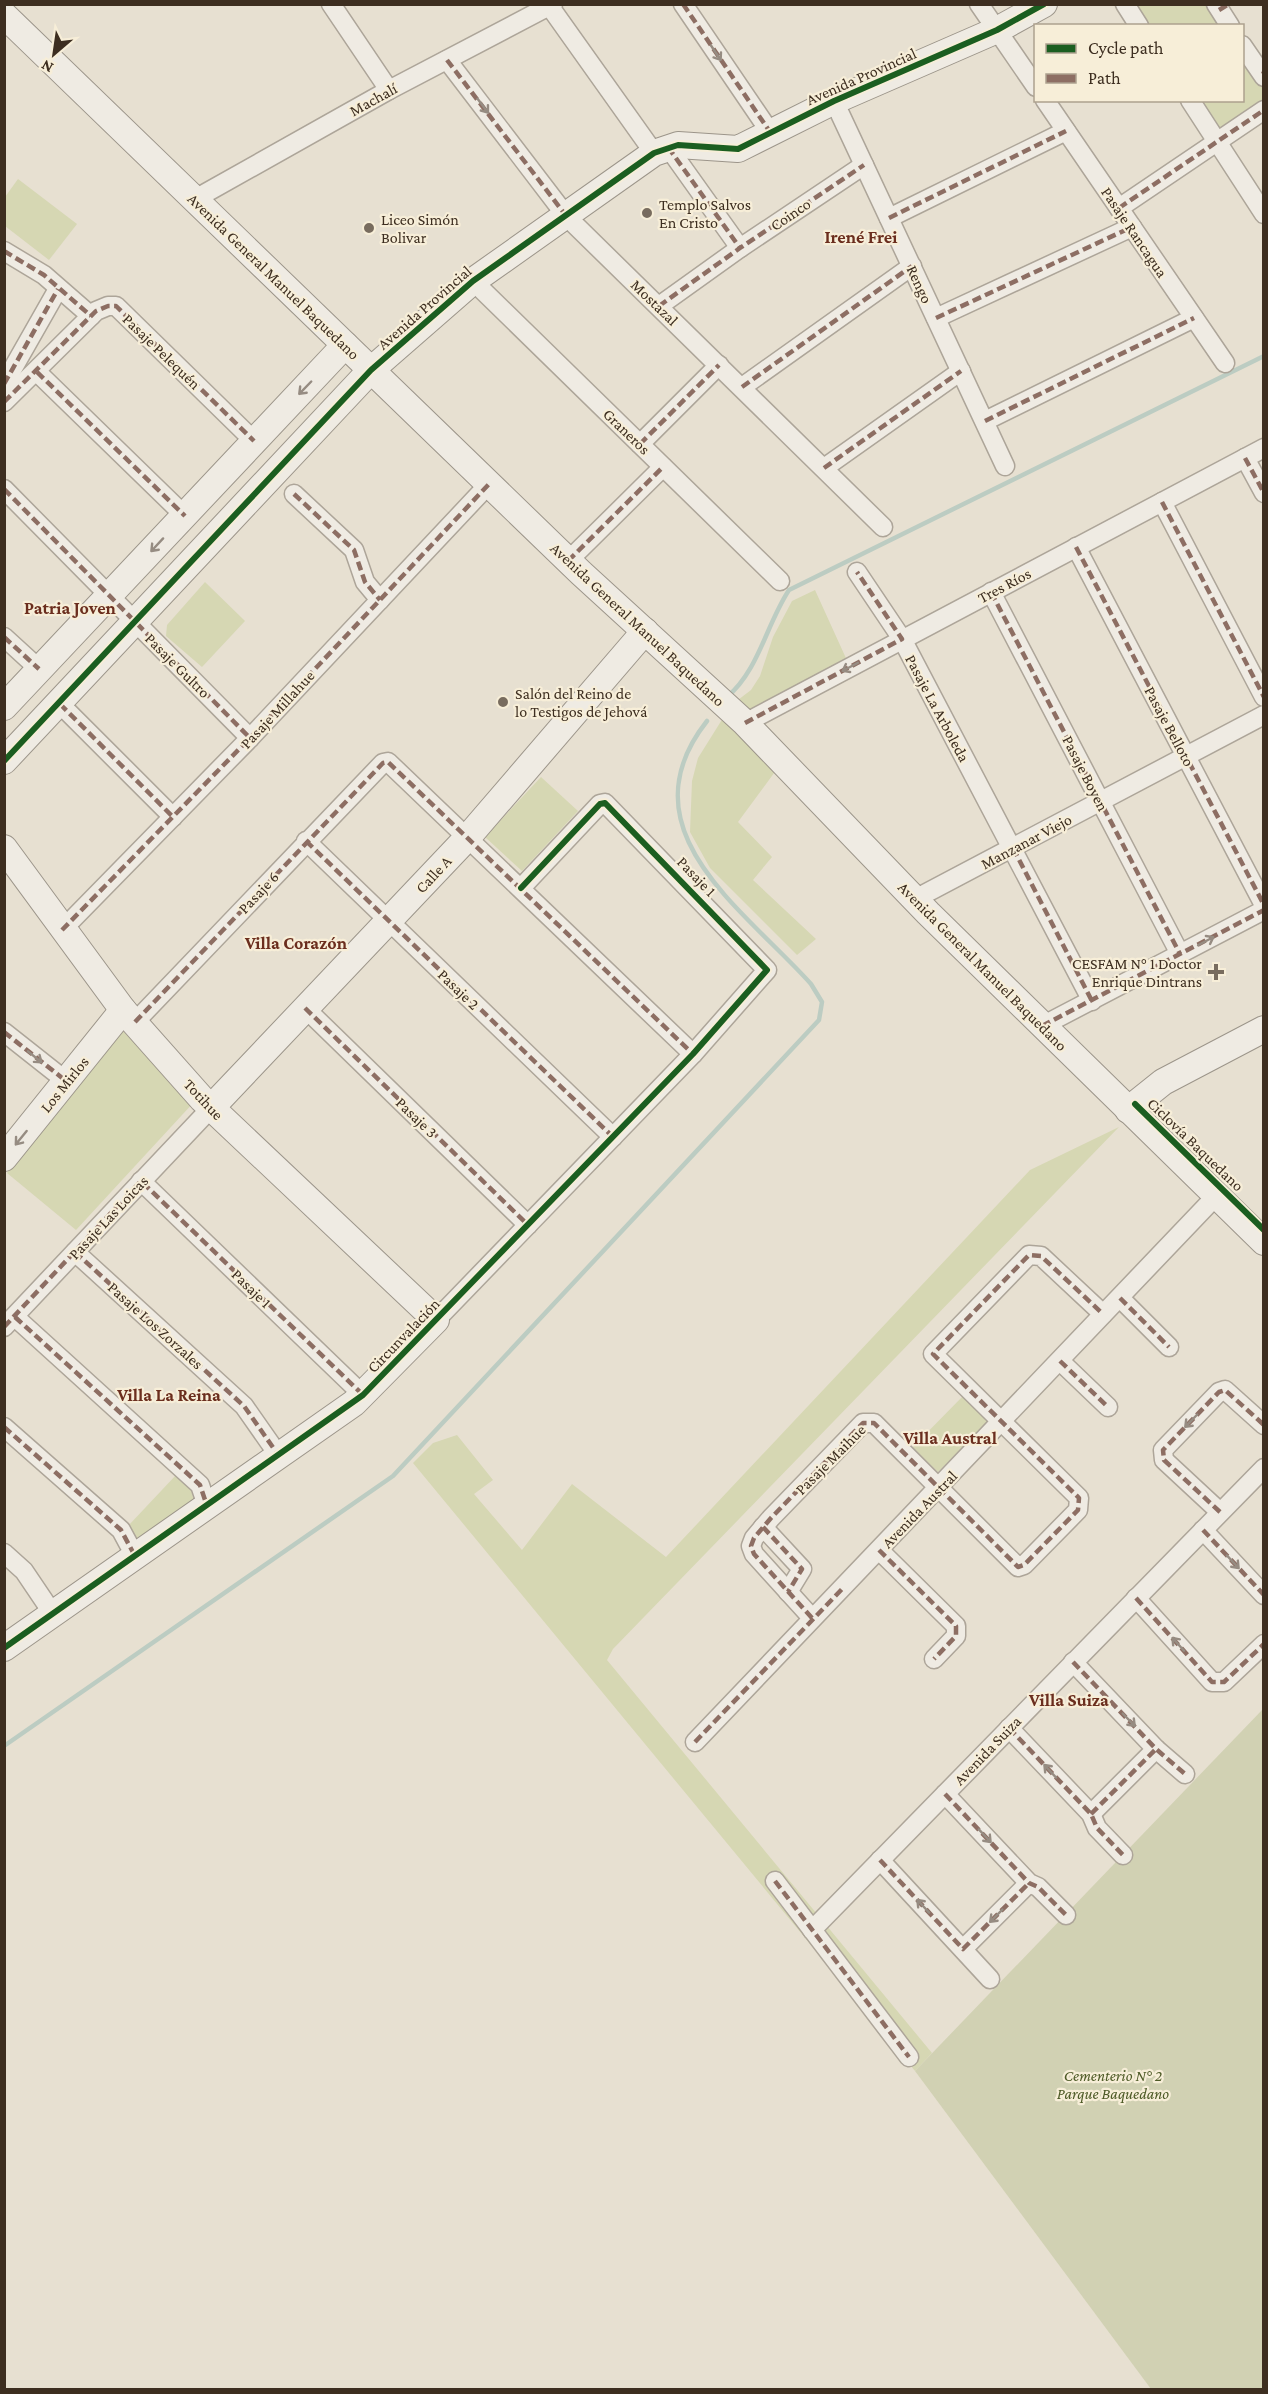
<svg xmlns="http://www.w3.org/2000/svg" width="1268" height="2394" font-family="'Crimson Pro',serif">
<rect width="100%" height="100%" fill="#e7e0d1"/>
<g fill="#d6d7b3">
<path d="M1132,5H1208L1222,25H1147Z"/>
<path d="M1243,55L1263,86V104L1219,132L1197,101L1242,100Z"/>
<path d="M18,179L77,224L49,260L5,226V197Z"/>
<path d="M205,582L245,621L202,667L166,636L167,625Z"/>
<path d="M815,590L850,667L750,718L734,703L751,690L760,676L773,637L792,601Z"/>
<path d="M723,718L777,769L738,822L772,857L753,880L816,939L797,955L710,868L690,832L692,781L698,758Z"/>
<path d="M541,777L578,811L522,871L485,837Z"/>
<path d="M121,1029L194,1102L76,1230L7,1173Z"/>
<path d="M1119,1127L613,1649L607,1660L932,2053L915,2071L413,1463L433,1443L457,1435L493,1480L474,1494L522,1550L572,1484L666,1557L1030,1170Z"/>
<path d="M964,1395L989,1421L938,1472L912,1448Z"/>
<path d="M177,1474L191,1490L194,1501L138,1543L129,1525Z"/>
</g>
<path fill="#d1d1b3" d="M1263,1709V2389H1151L915,2071Z"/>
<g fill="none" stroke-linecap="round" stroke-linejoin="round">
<g stroke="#bcccc2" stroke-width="4.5">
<path d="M727,697C759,670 766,625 789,590L1264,356"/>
<path d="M4,1746L393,1476L819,1020L822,1002L811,984C745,910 621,830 707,721"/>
</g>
<defs>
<g id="street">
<path d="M331,4L389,90"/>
<path d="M548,4L654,153"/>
<path d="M683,4L770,132"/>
<path d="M979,4L1036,87"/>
<path d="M1125,4L1139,26"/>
<path d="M1216,4L1230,26"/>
<path d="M1242,45L1264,77"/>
<path d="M447,60L567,217L883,527"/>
<path d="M1045,100L1225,363"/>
<path d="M1190,100L1264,214"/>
<path d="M834,101L1005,466"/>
<path d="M668,147L740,248"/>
<path d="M195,199L389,90L553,4"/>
<path d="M1119,208L1264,110"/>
<path d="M889,218L1066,131"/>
<path d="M4,251L44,275L91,316"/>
<path d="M473,281L780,581"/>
<path d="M659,306L740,248L864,165"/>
<path d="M936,318L1132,227"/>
<path d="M37,372L185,516"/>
<path d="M4,384L58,289"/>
<path d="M742,387L912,266"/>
<path d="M4,402L96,311L108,306H116L254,441"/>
<path d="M985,421L1194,318"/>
<path d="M640,444L719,365"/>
<path d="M1245,458L1264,493"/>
<path d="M824,468L961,371"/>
<path d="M4,489L250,738"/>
<path d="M294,494L354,550L365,582L380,600"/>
<path d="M1162,502L1264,697"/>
<path d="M1076,547L1264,905"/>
<path d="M568,561L663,467"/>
<path d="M857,572L902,639L1092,1001"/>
<path d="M991,592L1180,954"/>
<path d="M4,637L39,669"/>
<path d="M60,704L173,817"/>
<path d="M745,723L1264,448"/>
<path d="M306,841L613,1137"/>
<path d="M915,899L1264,715"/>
<path d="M62,930L250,738L489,484"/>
<path d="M305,1008L528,1225"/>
<path d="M135,1022L383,763L388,762L693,1054"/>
<path d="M1042,1026L1264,910"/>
<path d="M4,1032L66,1081"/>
<path d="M141,1181L363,1395"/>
<path d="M75,1252L244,1406L279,1456"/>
<path d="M1120,1298L1169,1347"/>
<path d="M15,1317L200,1485L207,1506"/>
<path d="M436,1320L693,1054L767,970L605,803L600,804L521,888"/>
<path d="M4,1327L211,1108"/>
<path d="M1060,1361L1108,1407"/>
<path d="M4,1427L121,1530L135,1556"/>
<path d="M1220,1512L1164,1460L1163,1450L1219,1392L1225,1390L1264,1425"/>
<path d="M763,1527L802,1569L788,1592"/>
<path d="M1203,1530L1264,1595"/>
<path d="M879,1550L956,1626V1636L934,1659"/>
<path d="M4,1553L24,1571L53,1614"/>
<path d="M1136,1598L1212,1682H1224L1264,1644"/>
<path d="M812,1618L754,1554L751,1546L754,1538L771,1518L863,1423H874L1018,1567L1024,1565L1078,1510L1079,1498L933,1354L1029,1255L1041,1256L1103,1314"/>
<path d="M1073,1662L1156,1749L1185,1774"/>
<path d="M1009,1728L1091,1814L1097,1828L1123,1855"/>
<path d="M695,1742L1216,1196"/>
<path d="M945,1794L1029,1883L1038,1887L1066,1915"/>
<path d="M1091,1814L1156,1749"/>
<path d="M880,1860L990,1979"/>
<path d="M775,1881L909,2057"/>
<path d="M812,1930L1264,1468"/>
<path d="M963,1949L1029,1883"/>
</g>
<g id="secondary">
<path d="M4,15L581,573L745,723L928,913L1264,1242"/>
<path d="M4,707L345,345"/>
<path d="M4,761L371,370L473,281L654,153L678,145L738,149L834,101L997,30L1044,4"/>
<path d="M4,848L123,1010L202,1099L436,1320L354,1403L4,1648"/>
<path d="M211,1108L468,837L645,631"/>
<path d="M1128,1110L1163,1082L1264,1029"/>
<path d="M4,1158L123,1010"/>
</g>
</defs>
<use href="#street" stroke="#ada599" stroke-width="21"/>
<use href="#secondary" stroke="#9c958a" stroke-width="28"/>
<use href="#street" stroke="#efebe3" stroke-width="18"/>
<use href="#secondary" stroke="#efebe3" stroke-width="26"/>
<g stroke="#8d6e63" stroke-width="4.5" stroke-dasharray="9 4.5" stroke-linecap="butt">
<path d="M683,4L770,132"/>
<path d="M1219,10L1229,4"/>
<path d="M447,60L567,217"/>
<path d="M1262,74L1264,73"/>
<path d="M668,147L740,248"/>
<path d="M1119,208L1264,110"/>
<path d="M889,218L1066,131"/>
<path d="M4,251L44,275L91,316"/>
<path d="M659,306L740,248L864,165"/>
<path d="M936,318L1132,227"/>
<path d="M37,372L185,516"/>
<path d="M4,384L58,289"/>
<path d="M742,387L912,266"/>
<path d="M4,402L96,311L108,306H116L254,441"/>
<path d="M985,421L1194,318"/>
<path d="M640,444L719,365"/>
<path d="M1245,458L1264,493"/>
<path d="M824,468L961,371"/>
<path d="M4,489L250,738"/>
<path d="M294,494L354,550L365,582L380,600"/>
<path d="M1162,502L1264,697"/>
<path d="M1076,547L1264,905"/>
<path d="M568,561L663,467"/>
<path d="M991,592L1180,954"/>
<path d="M4,637L39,669"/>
<path d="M60,704L173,817"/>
<path d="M745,723L902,639L857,572"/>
<path d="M306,841L613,1137"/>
<path d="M1013,848L1092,1001"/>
<path d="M62,930L250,738L489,484"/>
<path d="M305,1008L528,1225"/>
<path d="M135,1022L383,763L388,762L693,1054"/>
<path d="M1042,1026L1264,910"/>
<path d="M4,1032L66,1081"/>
<path d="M75,1252L244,1406L279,1456"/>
<path d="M1120,1298L1169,1347"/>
<path d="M15,1317L200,1485L207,1506"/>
<path d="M4,1327L141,1181L363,1395"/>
<path d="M1060,1361L1108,1407"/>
<path d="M4,1427L121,1530L135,1556"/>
<path d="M1220,1512L1164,1460L1163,1450L1219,1392L1225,1390L1264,1425"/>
<path d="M763,1527L802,1569L788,1592"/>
<path d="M1203,1530L1264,1595"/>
<path d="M879,1550L956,1626V1636L934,1659"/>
<path d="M1136,1598L1212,1682H1224L1264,1644"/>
<path d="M812,1618L754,1554L751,1546L754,1538L771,1518L863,1423H874L1018,1567L1024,1565L1078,1510L1079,1498L933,1354L1029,1255L1041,1256L1103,1314"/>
<path d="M1073,1662L1156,1749L1185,1774"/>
<path d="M1009,1728L1091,1814L1097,1828L1123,1855"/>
<path d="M695,1742L844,1587"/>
<path d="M945,1794L1029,1883L1038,1887L1066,1915"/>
<path d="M1091,1814L1156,1749"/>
<path d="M880,1860L963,1949L1029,1883"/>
<path d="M775,1881L909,2057"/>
</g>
<defs>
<g id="cycleway">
<path d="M4,761L371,370L473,281L654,153L678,145L738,149L834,101L997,30L1044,4"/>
<path d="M1135,1104L1264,1230"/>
<path d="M4,1648L363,1395L693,1054L767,970L605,803L600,804L521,888"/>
</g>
</defs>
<use href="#cycleway" stroke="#f7eed8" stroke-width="10"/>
<use href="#cycleway" stroke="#1b5e20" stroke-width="6"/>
</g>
<defs><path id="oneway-shaft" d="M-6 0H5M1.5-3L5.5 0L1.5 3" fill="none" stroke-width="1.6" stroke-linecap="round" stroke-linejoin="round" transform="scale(1.5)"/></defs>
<g stroke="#968c82">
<use href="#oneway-shaft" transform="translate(716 53) rotate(56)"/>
<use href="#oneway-shaft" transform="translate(483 106) rotate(53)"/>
<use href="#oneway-shaft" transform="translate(305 388) rotate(134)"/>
<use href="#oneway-shaft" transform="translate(157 545) rotate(133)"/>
<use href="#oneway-shaft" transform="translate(850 667) rotate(152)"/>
<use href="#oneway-shaft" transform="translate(1206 941) rotate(-28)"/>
<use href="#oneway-shaft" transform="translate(35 1057) rotate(39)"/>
<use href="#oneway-shaft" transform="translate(21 1138) rotate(129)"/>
<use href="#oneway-shaft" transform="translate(1191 1421) rotate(134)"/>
<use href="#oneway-shaft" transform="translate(1233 1562) rotate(47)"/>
<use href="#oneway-shaft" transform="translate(1178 1644) rotate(-132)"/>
<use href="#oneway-shaft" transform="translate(1129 1720) rotate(46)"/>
<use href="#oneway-shaft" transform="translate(1050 1771) rotate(-133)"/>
<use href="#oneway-shaft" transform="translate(985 1836) rotate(47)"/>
<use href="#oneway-shaft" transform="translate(923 1906) rotate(-133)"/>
<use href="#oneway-shaft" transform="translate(996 1916) rotate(135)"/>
</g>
<g fill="#786c5e" stroke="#f7eed8" stroke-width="2">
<circle cx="647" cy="213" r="6"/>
<circle cx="369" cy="228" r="6"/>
<circle cx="503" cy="702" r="6"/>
<path d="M1213 963h6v6h6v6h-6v6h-6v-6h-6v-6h6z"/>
</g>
<g text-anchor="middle" stroke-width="4.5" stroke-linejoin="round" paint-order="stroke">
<g font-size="16" fill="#3d2e20" stroke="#f7eed8">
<text transform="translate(861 76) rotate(-24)" y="6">Avenida Provincial</text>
<text transform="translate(373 99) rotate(-29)" y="6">Machalí</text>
<text transform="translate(790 214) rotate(-34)" y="6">Coinco</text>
<text transform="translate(1135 232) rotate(56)" y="6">Pasaje Rancagua</text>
<text transform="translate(274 276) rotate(44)" y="6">Avenida General Manuel Baquedano</text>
<text transform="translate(920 284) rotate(65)" y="6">Rengo</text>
<text transform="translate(655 302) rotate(44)" y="6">Mostazal</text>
<text transform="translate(424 307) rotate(-41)" y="6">Avenida Provincial</text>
<text transform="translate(162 351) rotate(44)" y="6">Pasaje Pelequén</text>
<text transform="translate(627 431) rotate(44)" y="6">Graneros</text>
<text transform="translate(1004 585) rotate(-28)" y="6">Tres Ríos</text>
<text transform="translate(638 624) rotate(43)" y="6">Avenida General Manuel Baquedano</text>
<text transform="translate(178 665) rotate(45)" y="6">Pasaje Gultro</text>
<text transform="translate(938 708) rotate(62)" y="6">Pasaje La Arboleda</text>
<text transform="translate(277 709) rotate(-47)" y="6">Pasaje Millahue</text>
<text transform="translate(1170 726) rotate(62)" y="6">Pasaje Belloto</text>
<text transform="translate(1086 773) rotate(63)" y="6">Pasaje Boyen</text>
<text transform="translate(1026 841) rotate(-28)" y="6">Manzanar Viejo</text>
<text transform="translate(433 874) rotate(-47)" y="6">Calle A</text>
<text transform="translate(697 876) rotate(46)" y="6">Pasaje 1</text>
<text transform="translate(258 892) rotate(-47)" y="6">Pasaje 6</text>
<text transform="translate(983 966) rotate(45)" y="6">Avenida General Manuel Baquedano</text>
<text transform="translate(459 989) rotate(44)" y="6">Pasaje 2</text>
<text transform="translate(64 1084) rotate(-51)" y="6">Los Mirlos</text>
<text transform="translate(204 1099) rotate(47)" y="6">Totihue</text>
<text transform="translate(417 1117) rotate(44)" y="6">Pasaje 3</text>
<text transform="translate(1196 1144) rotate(44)" y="6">Ciclovía Baquedano</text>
<text transform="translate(108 1217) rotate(-47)" y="6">Pasaje Las Loicas</text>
<text transform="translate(252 1288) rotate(44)" y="6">Pasaje 1</text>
<text transform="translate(156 1325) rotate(42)" y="6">Pasaje Los Zorzales</text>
<text transform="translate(403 1335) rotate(-46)" y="6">Circunvalación</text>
<text transform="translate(830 1459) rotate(-45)" y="6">Pasaje Maihue</text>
<text transform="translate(919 1509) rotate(-46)" y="6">Avenida Austral</text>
<text transform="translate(987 1750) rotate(-46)" y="6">Avenida Suiza</text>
</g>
<g font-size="16" fill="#3d2e20" stroke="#f7eed8" text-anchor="start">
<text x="659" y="210">Templo Salvos<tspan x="659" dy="18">En Cristo</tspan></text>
<text x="381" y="225">Liceo Simón<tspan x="381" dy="18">Bolivar</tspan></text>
<text x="515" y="699">Salón del Reino de<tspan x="515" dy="18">lo Testigos de Jehová</tspan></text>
<text x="1202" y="969" text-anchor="end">CESFAM N° 1 Doctor<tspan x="1202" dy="18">Enrique Dintrans</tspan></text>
</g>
<g font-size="16" font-style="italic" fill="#4d5a26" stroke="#f7eed8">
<text x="1113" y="2081">Cementerio N° 2<tspan x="1113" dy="18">Parque Baquedano</tspan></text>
</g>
<g font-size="18" font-weight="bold" fill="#6b2e1e" stroke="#f7eed8">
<text x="861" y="243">Irené Frei</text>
<text x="70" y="614">Patria Joven</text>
<text x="296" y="949">Villa Corazón</text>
<text x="169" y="1401">Villa La Reina</text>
<text x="950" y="1444">Villa Austral</text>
<text x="1069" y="1706">Villa Suiza</text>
</g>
</g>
<rect width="1268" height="2394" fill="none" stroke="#3d2e20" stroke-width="12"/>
<rect x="1034" y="24" width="210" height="78" fill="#f7eed8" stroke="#ada18e" stroke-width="1.5"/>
<rect x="1046" y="44" width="30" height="9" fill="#1b5e20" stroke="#ada18e" stroke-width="1.5"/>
<text x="1088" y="54" font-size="18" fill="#3d2e20">Cycle path</text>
<rect x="1046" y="74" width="30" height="9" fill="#8d6e63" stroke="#ada18e" stroke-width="1.5"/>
<text x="1088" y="84" font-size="18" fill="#3d2e20">Path</text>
<g transform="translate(54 54) rotate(209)" stroke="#f7eed8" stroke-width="4.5" paint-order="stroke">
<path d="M0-4.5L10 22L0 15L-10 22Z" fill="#3d2e20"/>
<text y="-9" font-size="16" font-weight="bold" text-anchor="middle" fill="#3d2e20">N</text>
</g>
</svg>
